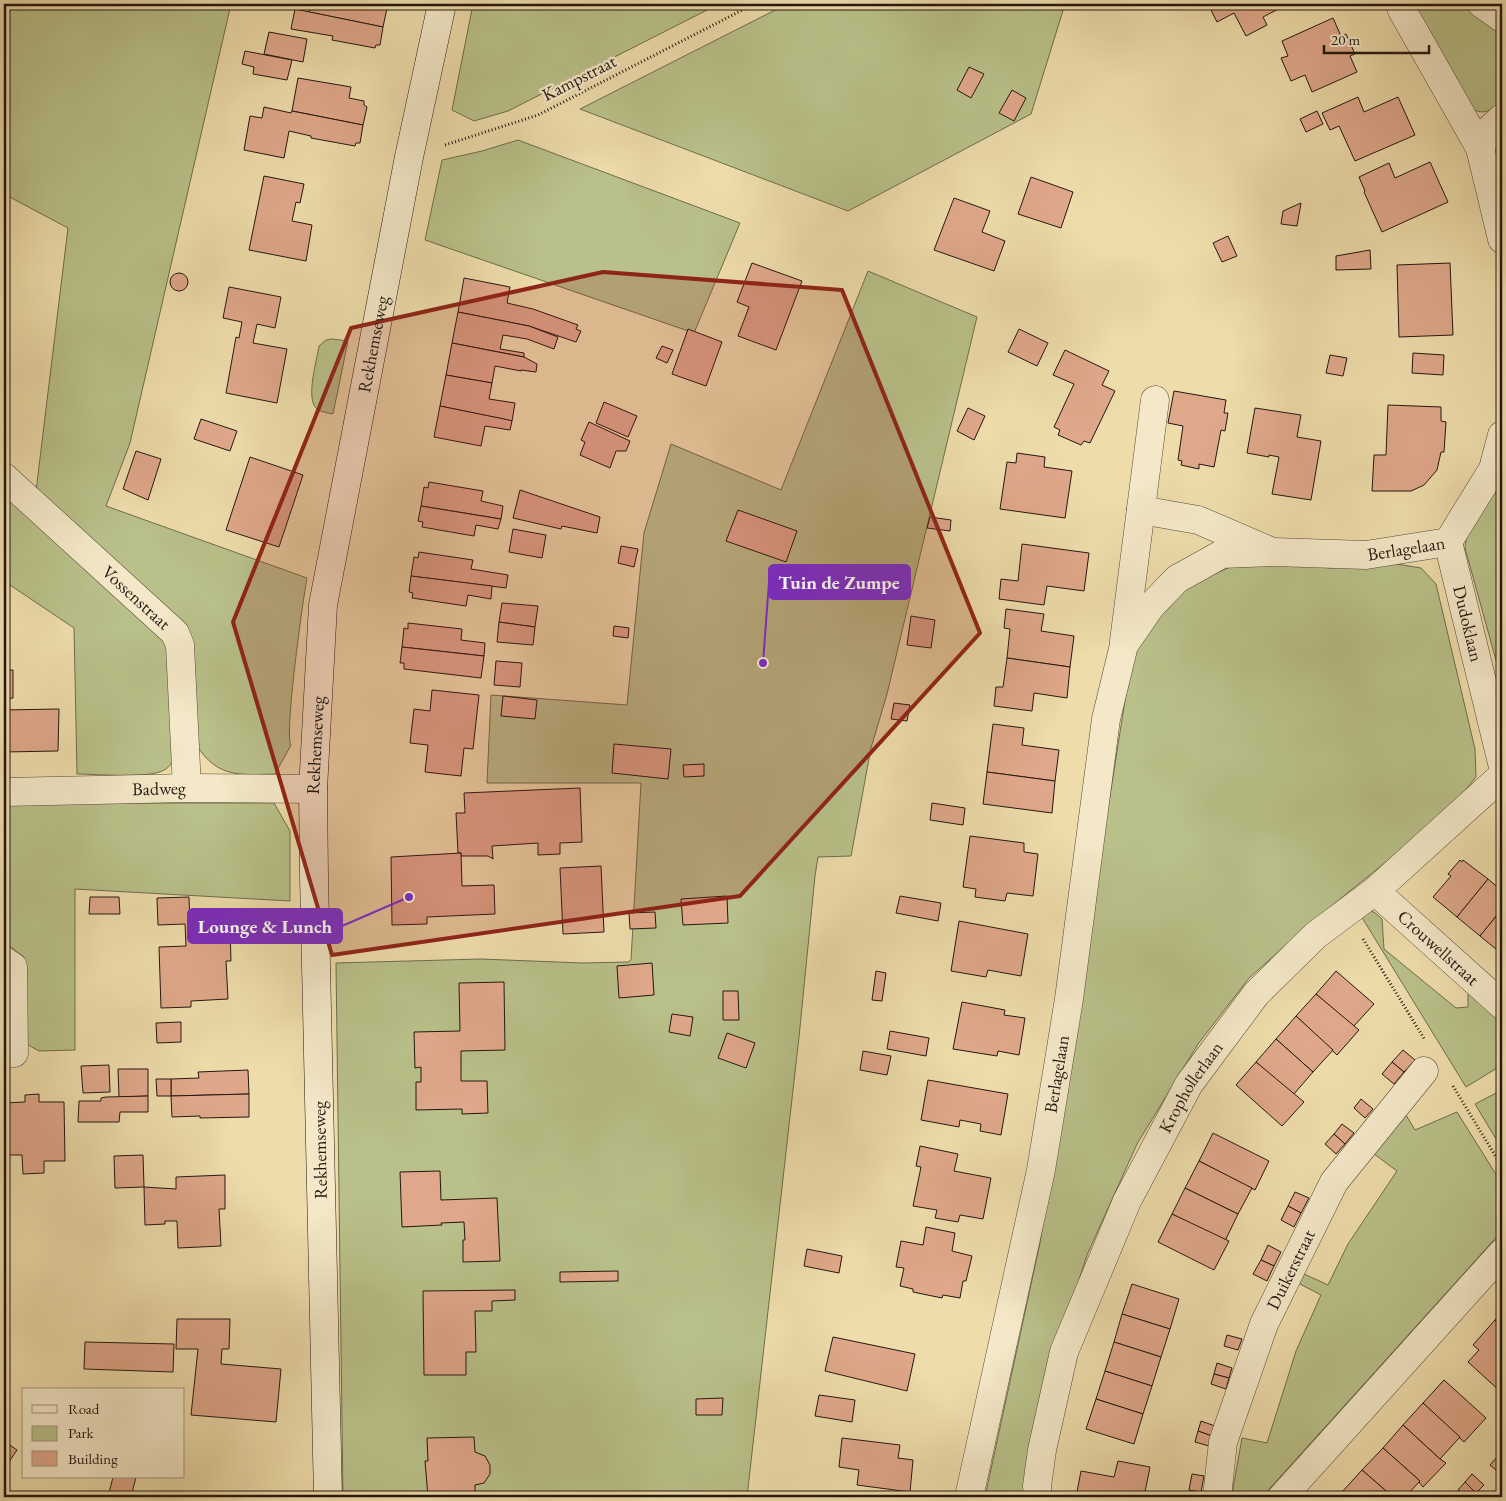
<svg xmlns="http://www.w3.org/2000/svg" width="1506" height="1501" font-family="'EB Garamond',serif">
<rect width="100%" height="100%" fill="#eedcab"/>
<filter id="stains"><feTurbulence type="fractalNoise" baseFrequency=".004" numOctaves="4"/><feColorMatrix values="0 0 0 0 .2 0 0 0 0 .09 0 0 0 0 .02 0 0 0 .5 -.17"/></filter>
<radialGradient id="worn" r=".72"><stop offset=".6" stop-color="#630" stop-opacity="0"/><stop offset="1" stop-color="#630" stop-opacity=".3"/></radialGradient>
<g fill="#b9c089" stroke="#6e6c4c">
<path d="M4,4H231L130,443L106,506L307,578C303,599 284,735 291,745L275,774C240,775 218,778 197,746L188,635L190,632L88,539L4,467V461L36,491L68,228L4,194Z"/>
<path d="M473,4H719L508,111L474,121L452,110Z"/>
<path d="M787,4H1065L1031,114L848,211L580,109Z"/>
<path d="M1414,4H1468L1502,27V101C1489,111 1484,117 1468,106Z"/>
<path d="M518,140L740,223L694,333L425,240L442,160L482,151Z"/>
<path d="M868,271L977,317L887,694L871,748L851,856L818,857L815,876L799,1037L747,1497H343L336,963L481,959L582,963L628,962L631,960L641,783H487L491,695L627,705L644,533L671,444L781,490Z"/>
<path d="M332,339L348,341L333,414C328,413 321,412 317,409C305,399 317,360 319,346L326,340Z"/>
<path d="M1502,464V682L1465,548L1467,533Z"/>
<path d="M4,489L160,631L175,667V754C172,761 171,767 164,770C149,779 97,774 77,774L74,628L4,581Z"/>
<path d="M1281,562L1330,568L1397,564L1421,568L1436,584L1475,749L1476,777L1456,802L1402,849L1314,920L1249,978L1198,1044L1137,1144L1087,1255L1039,1405L1027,1497H985L1040,1243L1131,662L1149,622L1184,588L1232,566Z"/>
<path d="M4,803H274L290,831V901L75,889V1050L39,1051L23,1042L24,957L4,942Z"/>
<path d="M1363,910L1374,912L1382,919L1384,949L1456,1008L1468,1007V994L1471,991L1502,1017V1065L1466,1087L1358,911Z"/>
<path d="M1502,1090V1149L1475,1104Z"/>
<path d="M1457,1112L1502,1184V1231L1262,1497H1235L1232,1494L1242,1438L1267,1443L1296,1351L1321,1295L1298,1283L1302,1273L1328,1285L1348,1244L1397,1171L1374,1154L1406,1115L1415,1130Z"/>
</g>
<g fill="#dfa88a" stroke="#241710">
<path d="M311,4H384V6L387,8L383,27L309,12Z"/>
<path d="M1208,4H1288L1263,17L1267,25L1246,36L1234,13L1217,22Z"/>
<path d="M295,9L383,27L380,45H376L375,48L332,40L333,36L291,29Z"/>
<path d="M1333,18L1341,36L1346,34L1355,54L1350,56L1357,72L1312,92L1305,75L1291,81L1281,58L1288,56L1282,41Z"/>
<path d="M269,32L307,39L303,62L264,54Z"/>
<path d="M245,51L292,60L287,80L253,74L254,67L242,64Z"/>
<path d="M969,67L984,74L971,98L957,90Z"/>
<path d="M298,78L351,87L349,98L364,101V105L367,107L363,125L292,111Z"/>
<path d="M1012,90L1026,98L1014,121L999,113Z"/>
<path d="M1358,97L1364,112L1398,97L1415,135L1355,161L1339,126L1330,130L1322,113Z"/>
<path d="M264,107L291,113L292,111L363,125L360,143H356L355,146L311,138V136L289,131L284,158L244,150L250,116L262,118Z"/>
<path d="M1317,111L1323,124L1306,132L1300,119Z"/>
<path d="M1430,162L1448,202L1382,232L1364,192L1365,191L1359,177L1389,163L1395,178Z"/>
<path d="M264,176L304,184L300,203L296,202L292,221L312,225L306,261L249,250Z"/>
<path d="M1031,177L1073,192L1061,228L1018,214Z"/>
<path d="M954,198L990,211L982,232L1005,241L994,271L934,250Z"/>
<path d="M1301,203L1297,226L1281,224L1283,211Z"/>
<path d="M1228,236L1237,256L1222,262L1213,243Z"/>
<path d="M1370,250L1371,269L1336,270V256Z"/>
<path d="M752,263L802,281L776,350L738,336L749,307L737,302Z"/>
<path d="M1450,263L1453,335L1399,337L1397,265Z"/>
<circle cx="179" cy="282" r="9"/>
<path d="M464,278L510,287L507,303L533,309L578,325L576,329L581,331L576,342L529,326L458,312Z"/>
<path d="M229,287L281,297L275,328L257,324L253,343L287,349L277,403L226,393L236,337L239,338L242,322L223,318Z"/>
<path d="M458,312L529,326L558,337L554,349L527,339L503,335L500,349L524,353V357L452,343Z"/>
<path d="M688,329L722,342L706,386L672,374Z"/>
<path d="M1019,329L1048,343L1037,366L1008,352Z"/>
<path d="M452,343L524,357L537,364L536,372L521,370V371L495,366L492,383L446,375Z"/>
<path d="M662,346L673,350L667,363L656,358Z"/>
<path d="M1065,350L1109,371L1102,385L1115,391L1090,443L1084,441L1081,445L1058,435L1060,430L1054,427L1074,384L1053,375Z"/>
<path d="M1413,353L1444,355L1443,375L1412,373Z"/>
<path d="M1330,355L1347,358L1343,376L1326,373Z"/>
<path d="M446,375L492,383L489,399L515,403L512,421L440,406Z"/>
<path d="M1174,391L1226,400L1224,413H1228L1225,431L1221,430L1214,467L1199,464V469L1181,465L1182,461L1178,460L1183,426L1168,423Z"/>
<path d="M604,402L637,416L628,437L596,423Z"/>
<path d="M1388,405L1441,407V421L1446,422L1444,452H1441L1437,470L1424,485L1411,491H1372L1374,455H1386Z"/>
<path d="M440,406L509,420L512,421L510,430L485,426L481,446L434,437Z"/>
<path d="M968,408L985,416L974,440L957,431Z"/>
<path d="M1255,408L1301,415L1297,437L1321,441L1311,500L1272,494L1279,457L1269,455V457L1247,453Z"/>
<path d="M201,419L237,431L230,451L194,439Z"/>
<path d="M589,422L630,441L626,451H616L610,468L580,455L585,442L581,440Z"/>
<path d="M136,451L161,459L148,500L123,489Z"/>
<path d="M1017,453L1045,457L1044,467L1072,471L1065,518L1000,509L1007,462L1016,463Z"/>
<path d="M250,457L303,475L279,547L226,530Z"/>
<path d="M429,482L483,491L481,501L503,506L501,519L421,506L424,487L428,488Z"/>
<path d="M520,490L600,517L597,533L562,526L561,529L513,518Z"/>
<path d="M421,506L501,519L498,529L476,525L474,536L422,527L423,522L418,521Z"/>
<path d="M738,510L797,531L786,562L726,541Z"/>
<path d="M930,517L951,520L950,531L927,528Z"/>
<path d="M513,529L546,535L542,558L509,552Z"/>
<path d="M1022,544L1089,553L1084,591L1047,586L1044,605L999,599L1001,579L1018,581Z"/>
<path d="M621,546L638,549L634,567L618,563Z"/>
<path d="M419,552L473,560L471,569L508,575L506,588L411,576L414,557L418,558Z"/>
<path d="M411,576L492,586L491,599L468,595L466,606L412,598L413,593L409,592Z"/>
<path d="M502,603L538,606L535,627L499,622Z"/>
<path d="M1006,609L1044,614L1041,631L1074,636L1070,667L1007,658L1010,629L1004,628Z"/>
<path d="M911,616L935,620L931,648L907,645Z"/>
<path d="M499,622L535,627L533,645L497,642Z"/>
<path d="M408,623L462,629L461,640L485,643L484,656L402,647L404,628L408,629Z"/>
<path d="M614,626L629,628L628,638L613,636Z"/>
<path d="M402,647L484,656L481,678L404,669V663H400Z"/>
<path d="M1007,658L1070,667L1067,698L1034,693L1032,711L994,706L996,687H1003Z"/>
<path d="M496,661L522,663L520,687L494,685Z"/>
<path d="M4,670H13V698L4,699Z"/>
<path d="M432,690L479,695L473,749L464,748L461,776L425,772L428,745L410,743L414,709L430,711Z"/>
<path d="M503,696L537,700L535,719L501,716Z"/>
<path d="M894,703L910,705L907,721L891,719Z"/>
<path d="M59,709L58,751L4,752V710Z"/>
<path d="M993,724L1024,728L1022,745L1059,750L1055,781L987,772Z"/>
<path d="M614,744L671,749L668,779L612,773Z"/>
<path d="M704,764V776L684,777L683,765Z"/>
<path d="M987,772L1055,781L1052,813L983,804Z"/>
<path d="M580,788L582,842L560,843V854L538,855V843L492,846L493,859L488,856H461V853H458L456,813H465L464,793Z"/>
<path d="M932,803L965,808L963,825L930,820Z"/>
<path d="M970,836L1024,843V852L1038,854L1033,896L1007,893L1005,901L975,897L976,889L963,887Z"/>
<path d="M461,853L462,886L494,885L495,914L427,917V924L392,925L391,857Z"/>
<path d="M1460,860L1462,862L1463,860L1488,879L1457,917L1433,897L1451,876L1448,874Z"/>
<path d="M601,866L604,932L563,934L560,868Z"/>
<path d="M1488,879L1502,891V909L1480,936L1457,917Z"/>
<path d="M727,896L728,923L683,925L681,899Z"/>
<path d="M900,896L941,903L938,921L896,913Z"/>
<path d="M90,897H119L120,914H89Z"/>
<path d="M189,897L190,929L230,928L231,961H226L228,999L191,1001V1007L161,1008L159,947L186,946L185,924L158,925L157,898Z"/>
<path d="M1502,909V954L1480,936Z"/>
<path d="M655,912L656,928L630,929L629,913Z"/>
<path d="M959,921L1028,934L1021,976L988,970L986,977L951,971Z"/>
<path d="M652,963L654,995L619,998L617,966Z"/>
<path d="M876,971L886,973L882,1001L872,1000Z"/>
<path d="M1336,971L1374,1004L1353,1027L1316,994Z"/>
<path d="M504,982L505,1050L461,1051V1081H487L488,1113L462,1114V1109L416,1110V1082H421V1067L415,1068L414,1032L460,1031L459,983Z"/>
<path d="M723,991H738L739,1020H723Z"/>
<path d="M1316,994L1359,1030L1337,1055L1296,1016Z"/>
<path d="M962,1002L1005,1010L1004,1015L1025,1018L1019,1055L998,1051L997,1056L953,1049Z"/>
<path d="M672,1014L693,1017L690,1036L669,1032Z"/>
<path d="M1296,1016L1333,1050L1313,1072L1276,1039Z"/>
<path d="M181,1022V1042L157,1043L156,1023Z"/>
<path d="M890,1031L929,1038L926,1056L887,1049Z"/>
<path d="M727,1033L755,1043L746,1068L718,1058Z"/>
<path d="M1276,1039L1313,1072L1293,1095L1256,1062Z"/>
<path d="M1403,1050L1415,1060L1404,1072L1392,1062Z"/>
<path d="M863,1051L891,1056L887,1075L860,1070Z"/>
<path d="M1256,1062L1304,1102L1282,1126L1236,1085Z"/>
<path d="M1392,1062L1404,1072L1394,1084L1382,1074Z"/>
<path d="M109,1065L110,1092L83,1093L81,1066Z"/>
<path d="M118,1069H148V1096L119,1097Z"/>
<path d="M248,1070L249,1094L171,1096V1079L199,1078L198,1072Z"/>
<path d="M156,1079H171V1096H157Z"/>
<path d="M928,1080L1008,1094L1001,1135L980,1131L981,1124L960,1120L959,1127L921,1120Z"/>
<path d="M39,1094V1102H64L65,1161H44V1173L23,1174L22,1155H4V1103L25,1102V1095Z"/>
<path d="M249,1094V1117L200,1118V1116L172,1117L171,1096Z"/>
<path d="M148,1096V1112H120L119,1122H78L79,1101H101V1098L106,1097Z"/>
<path d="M1361,1099L1373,1109L1365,1118L1354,1108Z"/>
<path d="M1342,1124L1354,1133L1345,1144L1334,1134Z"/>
<path d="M1213,1133L1269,1161L1255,1190L1199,1161Z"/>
<path d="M1334,1134L1345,1144L1336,1154L1325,1144Z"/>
<path d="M920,1146L958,1154L954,1171L991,1178L983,1219L960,1215L958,1222L935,1218L937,1210L913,1206L921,1167L916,1166Z"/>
<path d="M143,1155L144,1187L115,1188L114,1156Z"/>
<path d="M1199,1161L1252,1188L1238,1214L1185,1188Z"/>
<path d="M440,1171L441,1200L497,1198L500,1261L463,1262V1240H465L464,1222L441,1223L442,1225L402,1227L400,1172Z"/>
<path d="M225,1175V1209H219L221,1246L178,1248L177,1221H165V1224L145,1225L144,1187L176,1189V1177Z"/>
<path d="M1185,1188L1238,1214L1225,1241L1172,1214Z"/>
<path d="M1295,1192L1309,1198L1301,1213L1288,1206Z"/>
<path d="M1288,1206L1301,1213L1294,1227L1281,1220Z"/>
<path d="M1172,1214L1229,1241L1214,1270L1158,1242Z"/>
<path d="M926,1227L955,1233L952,1251L972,1256L966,1281H963L960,1298L943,1295L942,1298L913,1292V1289L900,1286L904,1268L896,1267L901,1241L923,1245Z"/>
<path d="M1268,1245L1281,1252L1274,1266L1261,1260Z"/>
<path d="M807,1249L842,1256L839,1273L804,1266Z"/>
<path d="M1261,1260L1274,1266L1267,1281L1253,1274Z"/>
<path d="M618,1271V1281L560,1282V1272Z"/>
<path d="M1132,1284L1179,1299L1170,1329L1122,1314Z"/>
<path d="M515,1290V1300L492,1301V1311H475L476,1352H466V1375H424L423,1291Z"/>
<path d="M1502,1311V1327L1495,1320Z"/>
<path d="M1122,1314L1170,1329L1161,1357L1114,1342Z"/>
<path d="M177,1319H230L229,1349H222L221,1364L281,1369L276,1422L191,1415L198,1349H176Z"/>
<path d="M1495,1320L1502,1327V1393L1468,1362L1479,1350L1473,1345Z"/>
<path d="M1227,1335L1242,1339L1238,1350L1224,1346Z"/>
<path d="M833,1337L915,1354L907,1391L825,1371Z"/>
<path d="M85,1342L174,1344L173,1372L84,1369Z"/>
<path d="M1114,1342L1161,1357L1152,1386L1105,1371Z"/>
<path d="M1217,1363L1232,1368L1229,1378L1214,1374Z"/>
<path d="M1105,1371L1152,1386L1143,1414L1096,1399Z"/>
<path d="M1214,1374L1229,1378L1226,1389L1211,1384Z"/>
<path d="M1444,1380L1486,1418L1464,1442L1423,1403Z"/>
<path d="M819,1395L855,1400L852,1422L815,1416Z"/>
<path d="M723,1398L722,1415H696V1399Z"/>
<path d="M1096,1399L1143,1414L1134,1444L1086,1429Z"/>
<path d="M1423,1403L1460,1437L1440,1459L1403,1425Z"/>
<path d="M1201,1421L1215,1426L1212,1436L1198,1431Z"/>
<path d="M1403,1425L1440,1459L1446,1463L1423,1487L1419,1482L1420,1481L1383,1448Z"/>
<path d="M1198,1431L1212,1436L1209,1446L1195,1442Z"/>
<path d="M474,1437L475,1452L485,1456L490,1465V1474L484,1483L475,1485V1497H428L425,1461H428L427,1438Z"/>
<path d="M842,1438L900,1445L898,1458L913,1460L910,1492L857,1485L859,1470L839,1467Z"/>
<path d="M4,1441L17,1450L4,1469Z"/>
<path d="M1383,1448L1420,1481L1405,1497H1393L1362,1470Z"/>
<path d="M1497,1457L1502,1461V1475L1490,1465Z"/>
<path d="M1118,1461L1150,1467L1144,1497H1076L1081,1471L1114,1477Z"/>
<path d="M1362,1470L1393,1497H1348L1342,1492Z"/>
<path d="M1192,1474L1204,1476L1201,1492L1189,1490Z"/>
<path d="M1472,1474L1484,1485L1476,1493L1465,1482Z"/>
<path d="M113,1477H136L131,1497H108Z"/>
<path d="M1465,1482L1476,1493L1472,1497H1466L1458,1490Z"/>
</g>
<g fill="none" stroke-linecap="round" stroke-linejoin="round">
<defs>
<g id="street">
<path d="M1400,4L1402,10L1480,148"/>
<path d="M1482,4L1502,18"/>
<path d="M1502,118L1489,130L1480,148L1502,239"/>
<path id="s1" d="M4,477L175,633L180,645L187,788"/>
<path d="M1141,510L1198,520L1268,550"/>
<path id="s2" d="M1448,542L1502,763"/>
<path d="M1124,641L1155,400"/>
<path id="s3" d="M4,792L187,788L313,789"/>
<path id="s4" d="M1375,891L1502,1005"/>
<path d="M4,961L13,967L14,1053H4"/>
<path id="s5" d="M969,1497L1041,1170L1069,999L1106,719L1124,645L1151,606L1177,579L1222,554L1274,552L1366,555L1448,542L1493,469L1502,435"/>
<path id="s6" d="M1038,1497L1037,1486L1042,1450L1064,1352L1127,1201L1189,1084L1256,994L1316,935L1375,891L1502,776"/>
<path id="s7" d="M1217,1497L1223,1442L1264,1324L1334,1182L1424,1071"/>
<path d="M1282,1497L1502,1253"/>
</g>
<g id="secondary">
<path id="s8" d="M328,1497L314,876L313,789L323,605L409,157L442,4"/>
</g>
</defs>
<use href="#street" stroke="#564837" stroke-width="29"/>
<use href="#secondary" stroke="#241710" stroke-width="29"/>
<g stroke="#241710" stroke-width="3" stroke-dasharray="1 2.5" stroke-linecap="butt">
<path d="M445,145L538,115L754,4"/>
<path d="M1363,939L1425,1040"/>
<path d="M1453,1086L1502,1167"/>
</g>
<use href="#street" stroke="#f4e8c8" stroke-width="28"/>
<use href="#secondary" stroke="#f4e8c8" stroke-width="28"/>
</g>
<path fill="#8f2418" fill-opacity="0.2" stroke="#8f2418" stroke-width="4" stroke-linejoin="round" d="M603,272L842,290L980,633L740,896L332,955L233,622L351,328Z"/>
<g text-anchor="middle" stroke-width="5" stroke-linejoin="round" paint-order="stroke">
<g font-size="18" fill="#241710" stroke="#f4e8c8">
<text transform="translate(579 78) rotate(-27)" y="6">Kampstraat</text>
<text dy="6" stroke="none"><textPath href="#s8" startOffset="1158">Rekhemseweg</textPath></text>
<text dy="6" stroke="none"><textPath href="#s5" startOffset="1188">Berlagelaan</textPath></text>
<text dy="6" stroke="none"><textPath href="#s1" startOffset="179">Vossenstraat</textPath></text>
<text dy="6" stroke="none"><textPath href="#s2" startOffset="84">Dudoklaan</textPath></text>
<text dy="6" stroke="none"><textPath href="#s8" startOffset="752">Rekhemseweg</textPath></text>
<text dy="6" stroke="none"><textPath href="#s3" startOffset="155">Badweg</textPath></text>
<text dy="6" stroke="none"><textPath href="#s4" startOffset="85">Crouwellstraat</textPath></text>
<text dy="6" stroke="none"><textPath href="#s5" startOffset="432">Berlagelaan</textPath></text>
<text dy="6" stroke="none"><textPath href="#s6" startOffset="442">Krophollerlaan</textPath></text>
<text transform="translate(320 1150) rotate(-91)" y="6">Rekhemseweg</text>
<text dy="6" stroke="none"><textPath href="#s7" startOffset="241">Duikerstraat</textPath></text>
</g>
</g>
<path fill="none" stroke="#7b2cbf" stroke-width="2" d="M763 663L769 582M409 897L342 926"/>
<g fill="#7b2cbf" stroke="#f4e8c8" stroke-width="2">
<circle cx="763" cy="663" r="5"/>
<circle cx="409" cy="897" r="5"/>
</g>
<g fill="#7b2cbf" stroke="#7b2cbf" stroke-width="2">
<rect x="769" y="565" width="141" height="34" rx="5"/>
<rect x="188" y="909" width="154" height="34" rx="5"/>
</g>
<g font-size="19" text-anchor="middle" font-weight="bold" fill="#fff">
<text x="839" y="589">Tuin de Zumpe</text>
<text x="265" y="933">Lounge &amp; Lunch</text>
</g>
<rect width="1506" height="1501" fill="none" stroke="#eedcab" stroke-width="20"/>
<rect x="5" y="5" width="1496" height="1491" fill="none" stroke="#241710" stroke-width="2.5"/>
<rect x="10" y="10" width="1486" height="1481" fill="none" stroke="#241710"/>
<rect x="22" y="1388" width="162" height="90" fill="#f4e8c8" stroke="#a1947e"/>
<rect x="32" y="1405" width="25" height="8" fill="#f4e8c8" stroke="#a1947e"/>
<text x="68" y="1414" font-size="15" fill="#241710">Road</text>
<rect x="32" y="1426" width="25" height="15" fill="#b9c089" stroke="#a1947e"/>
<text x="68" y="1438" font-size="15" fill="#241710">Park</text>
<rect x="32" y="1451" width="25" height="15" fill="#dfa88a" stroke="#a1947e"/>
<text x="68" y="1464" font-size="15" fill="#241710">Building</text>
<path d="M1324 45v8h105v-8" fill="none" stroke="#241710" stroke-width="2.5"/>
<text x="1331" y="45" font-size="15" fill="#241710" stroke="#f4e8c8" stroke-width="4" paint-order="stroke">20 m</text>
<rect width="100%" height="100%" filter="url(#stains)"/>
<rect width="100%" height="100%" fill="url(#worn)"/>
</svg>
